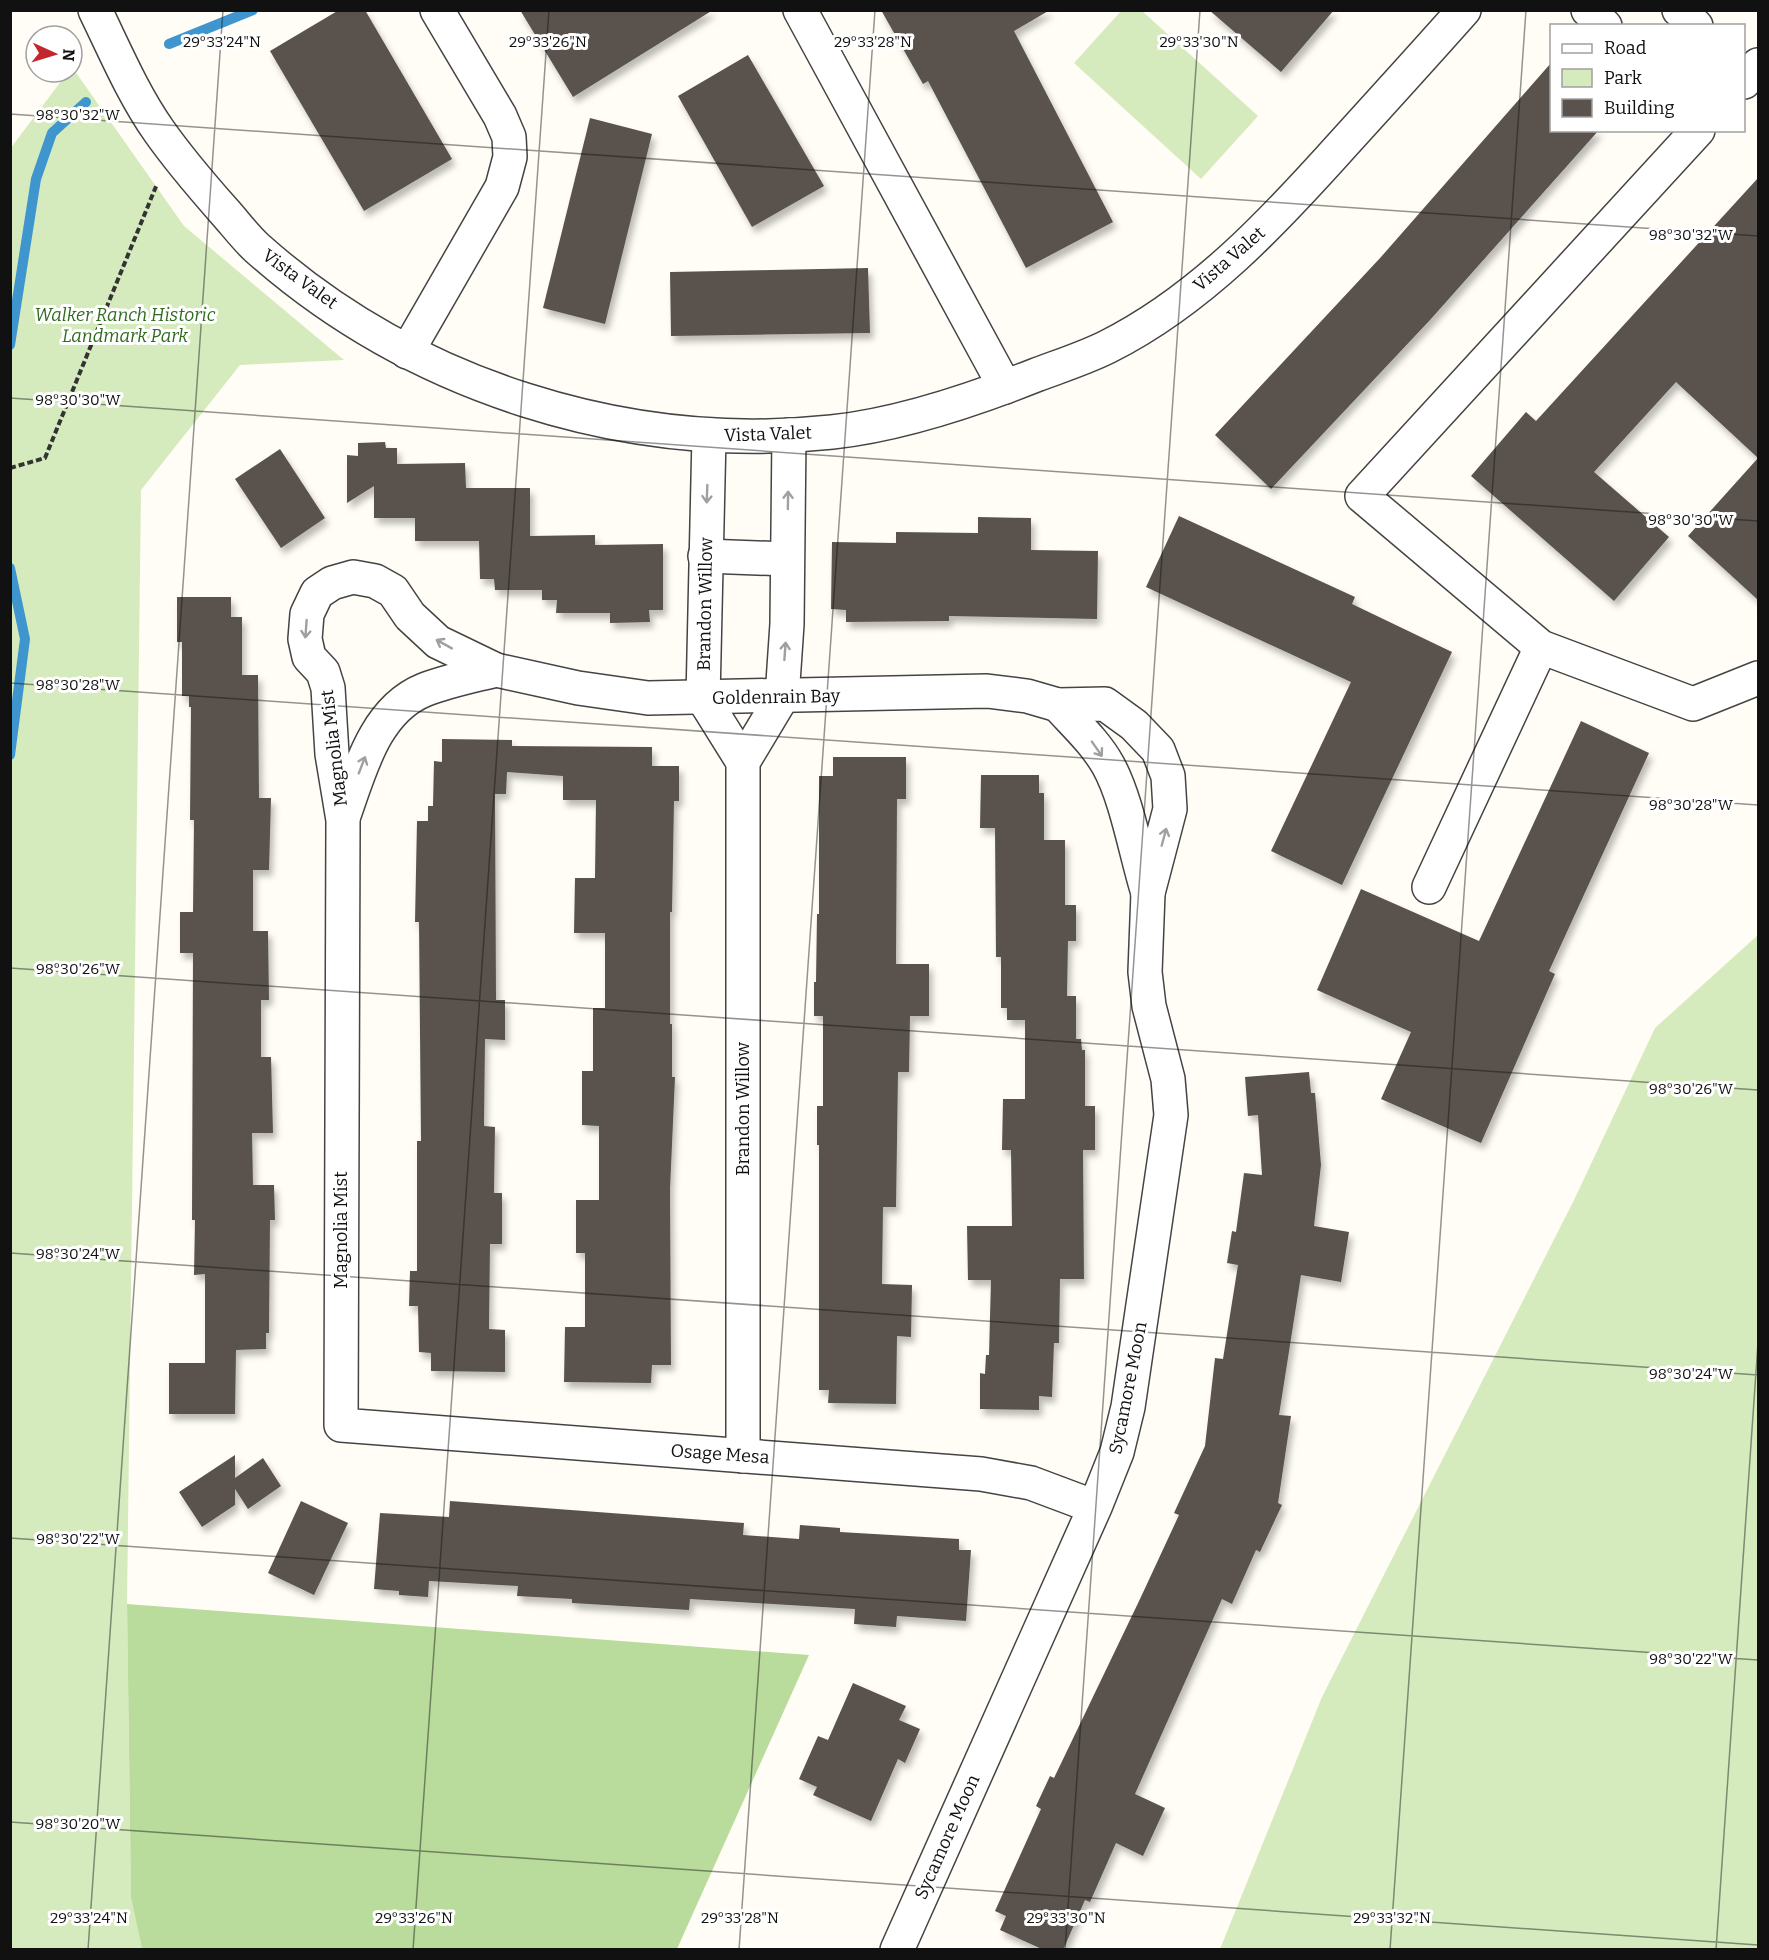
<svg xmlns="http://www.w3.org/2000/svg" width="1769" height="1960" font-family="Bitter,serif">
<defs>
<filter id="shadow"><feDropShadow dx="3.5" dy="6" stdDeviation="3" flood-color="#0004"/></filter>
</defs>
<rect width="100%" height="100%" fill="#fffdf5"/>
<g fill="#d5ebbd">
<path d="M1122,10L1142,11L1258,116L1201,179L1074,63Z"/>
<path d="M72,67L184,226L344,360L240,365L141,490L127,1604L131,1898L142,1949H11L10,149L68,72H72Z"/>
<path d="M1758,935V1949H1220L1322,1697L1574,1200L1655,1028Z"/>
</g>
<path fill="#b9dc9c" d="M127,1604L809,1655L677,1949H142L131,1898Z"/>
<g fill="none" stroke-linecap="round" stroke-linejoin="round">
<g stroke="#3f96cf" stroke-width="10">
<path d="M169,44L253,10"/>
<path d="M10,345L36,179L52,133L86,102"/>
<path d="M10,568L25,639L10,755"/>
</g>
</g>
<g fill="#5a524d" filter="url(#shadow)">
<path d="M339,10H365L452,159L364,211L270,51Z"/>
<path d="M520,10H713L573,97Z"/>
<path d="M881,10H1050L1014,31L1113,222L1026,268L928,81L923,84Z"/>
<path d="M1209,10H1334L1281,72Z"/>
<path d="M748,55L824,186L752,227L678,96Z"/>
<path d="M1551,63V130H1599L1430,320L1271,489L1215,435L1381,257Z"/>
<path d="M590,118L652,134L605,324L543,308Z"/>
<path d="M1758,178V600L1688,536L1758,458L1676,382L1594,472L1669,537L1614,601L1471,476L1526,412L1536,421Z"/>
<path d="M868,268L870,333L671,336L670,272Z"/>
<path d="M385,442L386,448H397V464L465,463L466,488H530V536L595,535V545L663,544V610H649L650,622L610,623V613H556L557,600H542V590H495L494,579H480L479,541H415V518H374V486L347,503V455L358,456V443Z"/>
<path d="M280,449L325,518L281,548L235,479Z"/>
<path d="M1179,516L1355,597L1352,604L1452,652L1342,885L1271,851L1351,682L1146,587Z"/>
<path d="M978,517L1031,518V550L1098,551L1097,619L949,616V621L846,622V610L831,609L832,542L896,543V532L978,533Z"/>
<path d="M177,597H231V617H242V675H258L259,798H271L269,870H253V931H268L269,1000H261V1057H271L273,1133H252L253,1185H274L275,1220H270L269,1333H266V1349L236,1350L235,1414H169V1363H205V1274L194,1275L195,1220H192L193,953H180V912H193L194,820H190L191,707H189V696H182V642H177Z"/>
<path d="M1581,721L1649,753L1549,971L1555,974L1481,1143L1381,1099L1411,1032L1317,990L1361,889L1479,941Z"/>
<path d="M442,739L512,740V746L652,747V766H679V801H674L672,912H670V1024H672V1077H675L670,1189L671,1365H652L651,1383L564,1382L565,1327H585V1253H576V1200H599V1126L582,1125V1071H593V1008H605V933H574L575,878H595L596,800H563V776L507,772L506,794H495L496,1000H505V1040L485,1039L484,1126L495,1127L494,1193H502V1244H490L489,1329L505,1330V1372L431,1371V1353L419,1352L418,1306H409L410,1271H417V1141H421L419,922H415L417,821H428V806H433L434,761L442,762Z"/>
<path d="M833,757H906V799H897L896,964H929V1016H910L909,1072H898L896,1207H883L882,1284L912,1285L911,1337L897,1336L896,1404L828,1403L829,1390H819V1145H817V1106H823V1016H814V982H816L817,914H819V776H833Z"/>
<path d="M981,775H1039V793H1044V840H1065V905H1076V941H1068L1067,996H1076V1039H1081L1082,1050H1085V1106H1095V1150H1083L1084,1279H1060L1059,1343H1054L1052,1397L1039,1396V1410L980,1409V1373L985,1374L986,1355H989L991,1280H968L967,1226H1012L1011,1150H1002L1003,1099H1025V1020H1007V1008H1001V957H996L995,828H980Z"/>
<path d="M1309,1072L1311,1093H1315L1321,1165L1314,1226L1349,1232L1341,1282L1301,1275L1279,1415L1291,1416L1278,1503L1282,1505L1260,1552L1256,1550L1232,1604L1222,1599L1135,1794L1165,1808L1143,1856L1116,1843L1090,1902L1085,1900L1063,1950H1044L1000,1930L1006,1916L995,1911L1041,1809L1036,1806L1050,1776L1054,1778L1140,1599L1179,1515L1174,1513L1205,1446L1215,1358L1223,1359L1238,1265L1227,1263L1232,1231L1236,1232L1244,1173L1262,1175L1258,1115L1248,1116L1245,1077Z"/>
<path d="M235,1455V1478L263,1458L281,1486L248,1509L235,1489V1505L202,1527L179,1492Z"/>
<path d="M301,1501L348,1523L314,1595L268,1573Z"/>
<path d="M450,1501L744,1523L743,1535L799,1539L800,1525L840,1528V1532L959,1539V1550H971L966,1621L897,1616L896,1627L854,1624L855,1609L690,1599L689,1610L572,1603V1599L517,1596L518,1586L429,1581L428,1597L399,1595V1591L374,1589L380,1513L449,1517Z"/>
<path d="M853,1683L906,1706L899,1720L920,1729L905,1763L898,1759L871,1821L813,1795L817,1787L799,1779L818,1736L828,1740Z"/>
</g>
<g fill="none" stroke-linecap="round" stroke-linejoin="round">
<defs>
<g id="minor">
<path d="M95,10C115,51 133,94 159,131C178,158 201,185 223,210C234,222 245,237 257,248C412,386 626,454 832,432C899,425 973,400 1036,375C1060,366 1085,358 1107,347C1201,300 1275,220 1344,143C1384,99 1424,55 1464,10"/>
<path d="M800,10L1005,387"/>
<path d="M1588,10L1605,26"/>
<path d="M1679,10L1696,26"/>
<path d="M1744,82L1758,65"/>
<path d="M1698,130L1362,496L1541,647L1693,704L1758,678"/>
<path d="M407,352L502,187L510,157L509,137L500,116L437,10"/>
<path d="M709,436L703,698L743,762"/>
<path d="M705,556L787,559"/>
<path d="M1058,705C1075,724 1095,742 1108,765C1127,799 1136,855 1148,893"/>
<path d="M344,815C360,770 375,710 424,690C447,681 472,676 496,670"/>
<path d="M1429,887L1541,647"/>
<path d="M743,1456V762L782,697L787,624L789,435"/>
<path d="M897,1950L1095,1507L1117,1452L1128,1407L1171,1115L1168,1079L1149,1006L1145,972L1148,893L1170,809L1168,776L1158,750L1134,725L1105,704L1058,705L1027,696L987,691L648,698L578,688L496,670L438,642L410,616L393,591L375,581L353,577L332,583L317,593L307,614L305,639L309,657L323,672L328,688L332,754L343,820L341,1425L981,1474L1031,1483L1095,1507"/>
</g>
</defs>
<use href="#minor" stroke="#444" stroke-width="36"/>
<path stroke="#333" stroke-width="4" stroke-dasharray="6 3" stroke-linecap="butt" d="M10,468L45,458L157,184"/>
<use href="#minor" stroke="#fff" stroke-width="33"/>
</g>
<defs><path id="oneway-shaft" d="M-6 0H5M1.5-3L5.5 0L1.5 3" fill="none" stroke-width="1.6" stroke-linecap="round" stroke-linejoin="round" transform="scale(1.5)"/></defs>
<g stroke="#a0a0a0">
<use href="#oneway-shaft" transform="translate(707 494) rotate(92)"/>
<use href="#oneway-shaft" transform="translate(788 500) rotate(-89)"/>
<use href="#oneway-shaft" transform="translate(306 629) rotate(94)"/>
<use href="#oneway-shaft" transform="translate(444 644) rotate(-151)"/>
<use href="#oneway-shaft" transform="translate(785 651) rotate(-86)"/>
<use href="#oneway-shaft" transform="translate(1097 749) rotate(55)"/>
<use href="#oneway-shaft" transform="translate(362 765) rotate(-69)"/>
<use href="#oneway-shaft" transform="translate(1164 837) rotate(-75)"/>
</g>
<path fill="none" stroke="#111" stroke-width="1.5" stroke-opacity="0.45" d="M10,114L1758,236M10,398L1758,521M10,683L1758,805M10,968L1758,1090M10,1253L1758,1375M10,1538L1758,1660M10,1822L1758,1945M88,1950L223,10M413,1950L549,10M739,1950L875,10M1065,1950L1200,10M1390,1950L1526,10M1716,1950L1758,1343"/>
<g text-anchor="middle" stroke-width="6" stroke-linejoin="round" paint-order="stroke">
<g font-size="18" fill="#111" stroke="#fff">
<text transform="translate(1229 259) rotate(-41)" y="6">Vista Valet</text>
<text transform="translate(300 279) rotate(36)" y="6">Vista Valet</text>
<text transform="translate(768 434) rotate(-2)" y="6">Vista Valet</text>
<text transform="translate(705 604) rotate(-89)" y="6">Brandon Willow</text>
<text transform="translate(776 697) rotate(-1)" y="6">Goldenrain Bay</text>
<text transform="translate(334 748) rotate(-97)" y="6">Magnolia Mist</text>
<text transform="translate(743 1109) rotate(-90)" y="6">Brandon Willow</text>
<text transform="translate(341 1230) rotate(-90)" y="6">Magnolia Mist</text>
<text transform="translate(1128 1388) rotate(-79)" y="6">Sycamore Moon</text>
<text transform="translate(720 1454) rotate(4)" y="6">Osage Mesa</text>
<text transform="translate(947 1837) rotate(-66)" y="6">Sycamore Moon</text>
</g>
<g font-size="18" font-style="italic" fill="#2f6b1f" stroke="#fff">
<text x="125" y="321">Walker Ranch Historic<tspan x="125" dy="21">Landmark Park</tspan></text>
</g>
</g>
<g font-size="15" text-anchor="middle" fill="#111" stroke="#fff" stroke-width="6" stroke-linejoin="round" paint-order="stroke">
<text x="222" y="47">29°33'24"N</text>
<text x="548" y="47">29°33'26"N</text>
<text x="873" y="47">29°33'28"N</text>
<text x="1199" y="47">29°33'30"N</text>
<text x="78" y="120">98°30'32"W</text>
<text x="1691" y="240">98°30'32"W</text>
<text x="78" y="405">98°30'30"W</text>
<text x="1691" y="525">98°30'30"W</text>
<text x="78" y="690">98°30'28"W</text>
<text x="1691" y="810">98°30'28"W</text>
<text x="78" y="974">98°30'26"W</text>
<text x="1691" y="1094">98°30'26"W</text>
<text x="78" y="1259">98°30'24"W</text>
<text x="1691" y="1379">98°30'24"W</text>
<text x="78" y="1544">98°30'22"W</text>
<text x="1691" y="1664">98°30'22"W</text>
<text x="78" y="1829">98°30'20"W</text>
<text x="89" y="1923">29°33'24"N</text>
<text x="414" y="1923">29°33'26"N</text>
<text x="740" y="1923">29°33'28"N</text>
<text x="1066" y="1923">29°33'30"N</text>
<text x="1392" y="1923">29°33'32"N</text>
</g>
<rect width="1769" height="1960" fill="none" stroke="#111111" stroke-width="24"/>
<rect x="1550" y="24" width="195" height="108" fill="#ffffff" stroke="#a0a0a0" stroke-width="1.5"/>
<rect x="1562" y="44" width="30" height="9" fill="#ffffff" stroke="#a0a0a0" stroke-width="1.5"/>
<text x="1604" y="54" font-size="18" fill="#111111">Road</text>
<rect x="1562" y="69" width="30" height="18" fill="#d5ebbd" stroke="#a0a0a0" stroke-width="1.5"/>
<text x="1604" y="84" font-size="18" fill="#111111">Park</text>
<rect x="1562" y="99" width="30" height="18" fill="#5a524d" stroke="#a0a0a0" stroke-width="1.5"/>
<text x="1604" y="114" font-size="18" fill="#111111">Building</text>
<g transform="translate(54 54) rotate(94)"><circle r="28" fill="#ffffff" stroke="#a0a0a0" stroke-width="1.5"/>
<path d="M0-4.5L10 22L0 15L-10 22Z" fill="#c4262e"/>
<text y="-9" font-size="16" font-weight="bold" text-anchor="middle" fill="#111111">N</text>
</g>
</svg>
